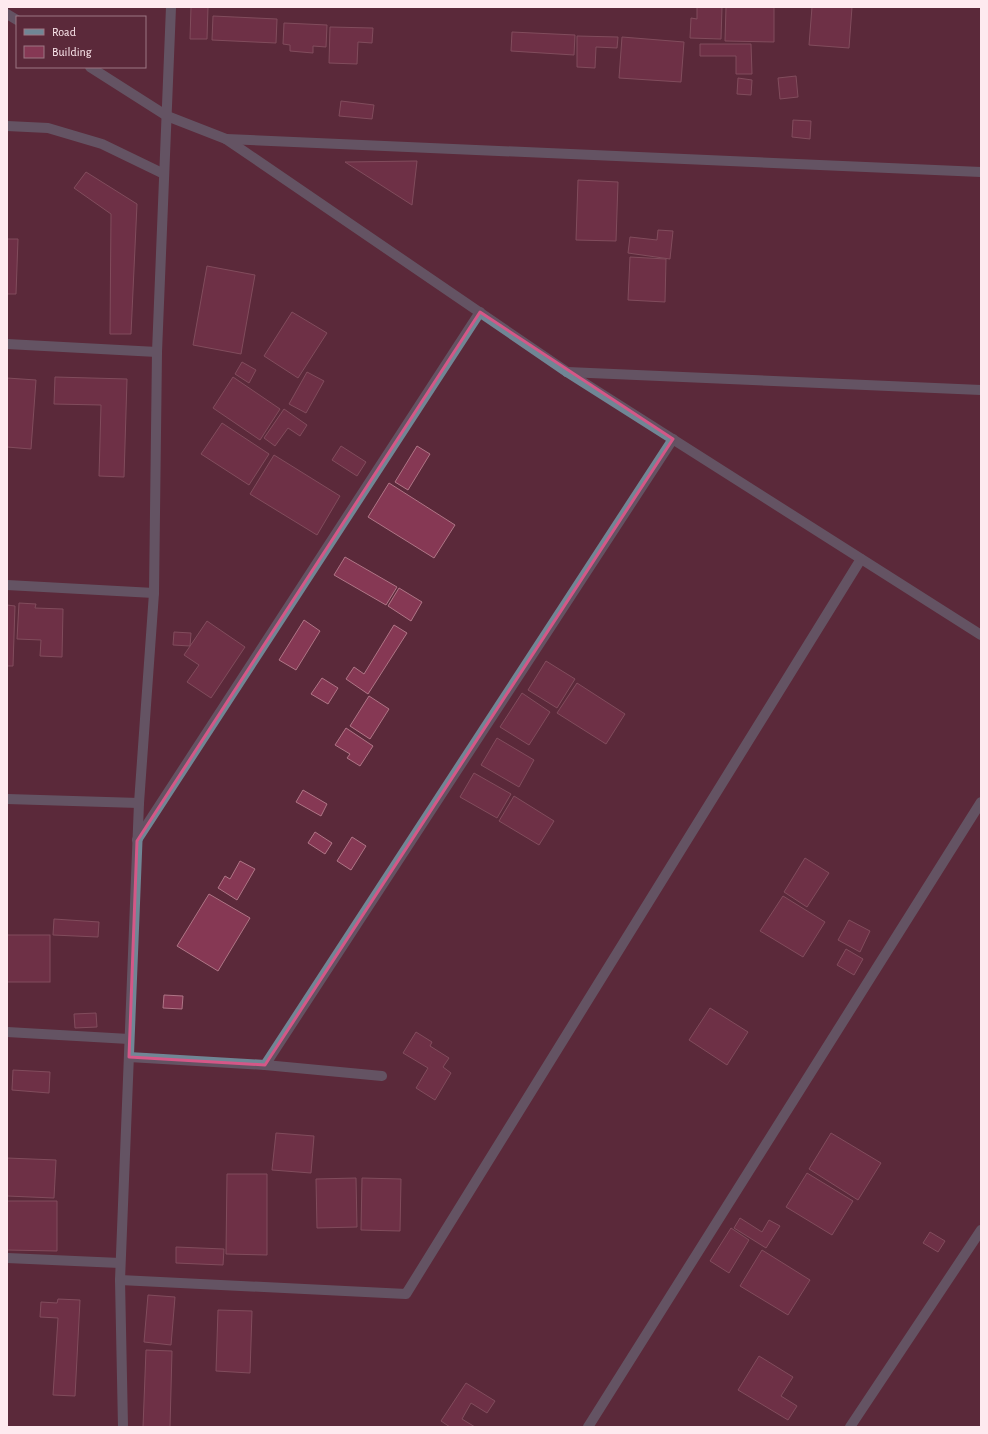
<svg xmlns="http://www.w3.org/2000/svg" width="988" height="1434" font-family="'Alegreya Sans',sans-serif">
<rect width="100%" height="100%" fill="#5b293a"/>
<g fill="#863854" stroke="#af7586">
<path d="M191,7H208L207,39H190Z"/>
<path d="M697,7H722L721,39L690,38L691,18L697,19Z"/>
<path d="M726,7H774V42L725,41Z"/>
<path d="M812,7H852L849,48L809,45Z"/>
<path d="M213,16L277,19L276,43L212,40Z"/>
<path d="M284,23L327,25L326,47L313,46V53L290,51V45L283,44Z"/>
<path d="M330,27L373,28L372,43L358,42L357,64L329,63Z"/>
<path d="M512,32L575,35L574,55L511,51Z"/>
<path d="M577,36L618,37L617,48L596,47L595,68L577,67Z"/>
<path d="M622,37L684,42L681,82L619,78Z"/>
<path d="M700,44H751L752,74H736V56H700Z"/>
<path d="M796,76L798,97L780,99L778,78Z"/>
<path d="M738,78L752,80L751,95L737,94Z"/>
<path d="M341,101L374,105L372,119L339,116Z"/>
<path d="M793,120L811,121L810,139L792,137Z"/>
<path d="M417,161L412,205L345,162Z"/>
<path d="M86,172L137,204L131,334H110L111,214L74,188Z"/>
<path d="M578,180L618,182L616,241L576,240Z"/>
<path d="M658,230L673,231L670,259L628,253L630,237L657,240Z"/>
<path d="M7,239H18L16,294H7Z"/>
<path d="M630,257L666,259L665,302L628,300Z"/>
<path d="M207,266L255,275L241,354L193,345Z"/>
<path d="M292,312L327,333L298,378L264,356Z"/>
<path d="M242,362L256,370L249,383L235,374Z"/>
<path d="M307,372L324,381L306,413L289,404Z"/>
<path d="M55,377L127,379L124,477L99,476L101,405L54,404Z"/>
<path d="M233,377L280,409L260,440L213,408Z"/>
<path d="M7,378L36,380L31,449L7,447Z"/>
<path d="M284,409L307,425L300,436L288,428L275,446L264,438Z"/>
<path d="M222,423L269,454L249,485L201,454Z"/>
<path d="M341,446L366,462L357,476L332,460Z"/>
<path d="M417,446L430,454L408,490L395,482Z"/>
<path d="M274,455L340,496L317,535L250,494Z"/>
<path d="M389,483L455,525L434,558L368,517Z"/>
<path d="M345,557L397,587L386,605L334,575Z"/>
<path d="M399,588L422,602L411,621L388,606Z"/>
<path d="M19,603L36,604L35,608L63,609L62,657L40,656L41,640L17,639Z"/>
<path d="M7,605L15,606L13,666H7Z"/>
<path d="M304,620L320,631L296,670L279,660Z"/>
<path d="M207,621L245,647L211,698L187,682L199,665L184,655Z"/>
<path d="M394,625L407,633L368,694L346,679L354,667L364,674Z"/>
<path d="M174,632L191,633L190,646L173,645Z"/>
<path d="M546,661L575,679L557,708L528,690Z"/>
<path d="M322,678L338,688L328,704L311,694Z"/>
<path d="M577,683L625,714L606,744L557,713Z"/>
<path d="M522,693L550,712L529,745L500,727Z"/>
<path d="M369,696L389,709L370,739L350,726Z"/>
<path d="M346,728L373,746L360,766L347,758L350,754L335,745Z"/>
<path d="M497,738L534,760L519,787L481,765Z"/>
<path d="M474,773L511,794L497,818L460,797Z"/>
<path d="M303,790L327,804L321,816L296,802Z"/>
<path d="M514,796L554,821L539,845L499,821Z"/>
<path d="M315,832L332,843L325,854L308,843Z"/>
<path d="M352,837L366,846L351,870L337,861Z"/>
<path d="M805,858L829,873L807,907L784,892Z"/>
<path d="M240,861L255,869L237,900L218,888L225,876L230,879Z"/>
<path d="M209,894L250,918L218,971L177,946Z"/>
<path d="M783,896L825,922L803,957L760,931Z"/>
<path d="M54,919L99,922L98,937L53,935Z"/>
<path d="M849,920L870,931L860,952L838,940Z"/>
<rect x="7" y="935" width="43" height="47"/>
<path d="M846,949L863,959L854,975L837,965Z"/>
<path d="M164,995L183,996L182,1009L163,1008Z"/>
<path d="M710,1008L748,1032L727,1065L689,1040Z"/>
<path d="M96,1013L97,1027L75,1028L74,1014Z"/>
<path d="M416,1032L432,1042L430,1046L449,1058L443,1067L451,1073L435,1100L416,1088L428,1068L403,1053Z"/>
<path d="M13,1070L50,1072L49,1093L12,1090Z"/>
<path d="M276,1133L314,1136L311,1173L272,1170Z"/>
<path d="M831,1133L881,1163L858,1200L809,1169Z"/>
<path d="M7,1158L56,1160L54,1198L7,1196Z"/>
<path d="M807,1173L853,1201L832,1235L786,1207Z"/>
<path d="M227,1174H267V1255L226,1254Z"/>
<path d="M356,1178L357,1227L317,1228L316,1179Z"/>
<path d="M362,1178L401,1179L400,1231L361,1230Z"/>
<path d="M7,1201H57V1251L7,1250Z"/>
<path d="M740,1218L762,1232L769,1220L780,1226L766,1248L734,1228Z"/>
<path d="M731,1228L749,1240L729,1273L710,1261Z"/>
<path d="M930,1232L945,1241L938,1252L923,1243Z"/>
<path d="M176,1247L224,1249L223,1265L176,1263Z"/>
<path d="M762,1250L810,1280L788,1315L740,1286Z"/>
<path d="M148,1295L175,1297L171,1345L144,1342Z"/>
<path d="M58,1299L80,1300L75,1396L53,1395L58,1318L40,1317L41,1302L57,1303Z"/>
<path d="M218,1310L252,1311L250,1373L216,1371Z"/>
<path d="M146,1350L172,1351L170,1427H143Z"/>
<path d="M759,1356L793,1377L781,1396L797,1406L788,1420L738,1390Z"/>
<path d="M466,1383L495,1401L487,1413L471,1403L462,1419L475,1427H450L441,1421Z"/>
</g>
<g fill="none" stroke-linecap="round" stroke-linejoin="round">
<g stroke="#708695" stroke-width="10">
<path d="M7,14L17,20"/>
<path d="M90,67L167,116L226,139L567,372L981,635"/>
<path d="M7,126L48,128L102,144L164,174"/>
<path d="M226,139L981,172"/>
<path d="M7,344L157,352"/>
<path d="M567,372L981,390"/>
<path d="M7,585L154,593"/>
<path d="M7,799L139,803"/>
<path d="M137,840L480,312"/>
<path d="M7,1032L129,1039"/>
<path d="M129,1057L265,1065L382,1076"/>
<path d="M265,1065L673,439"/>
<path d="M7,1258L120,1263"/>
<path d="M120,1280L406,1294L861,559"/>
<path d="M123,1427L120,1280L139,803L154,593L157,352L171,7"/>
<path d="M588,1427L981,802"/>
<path d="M850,1427L981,1230"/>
</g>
</g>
<path d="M0 0H988V1434H0ZM480,312L673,439L265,1065L129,1057L137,841Z" fill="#5b293a" fill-opacity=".55" fill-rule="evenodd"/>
<path fill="none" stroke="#d45787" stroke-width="3" stroke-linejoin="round" d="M480,312L673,439L265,1065L129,1057L137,841Z"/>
<rect width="988" height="1434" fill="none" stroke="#feeaef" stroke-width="16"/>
<rect x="16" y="16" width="130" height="52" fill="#5b293a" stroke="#9c7682"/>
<rect x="24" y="29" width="20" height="6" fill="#708695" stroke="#9c7682"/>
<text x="52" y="36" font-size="12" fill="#feeaef">Road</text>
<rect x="24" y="46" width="20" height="12" fill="#863854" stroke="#9c7682"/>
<text x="52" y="56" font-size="12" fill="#feeaef">Building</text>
</svg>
